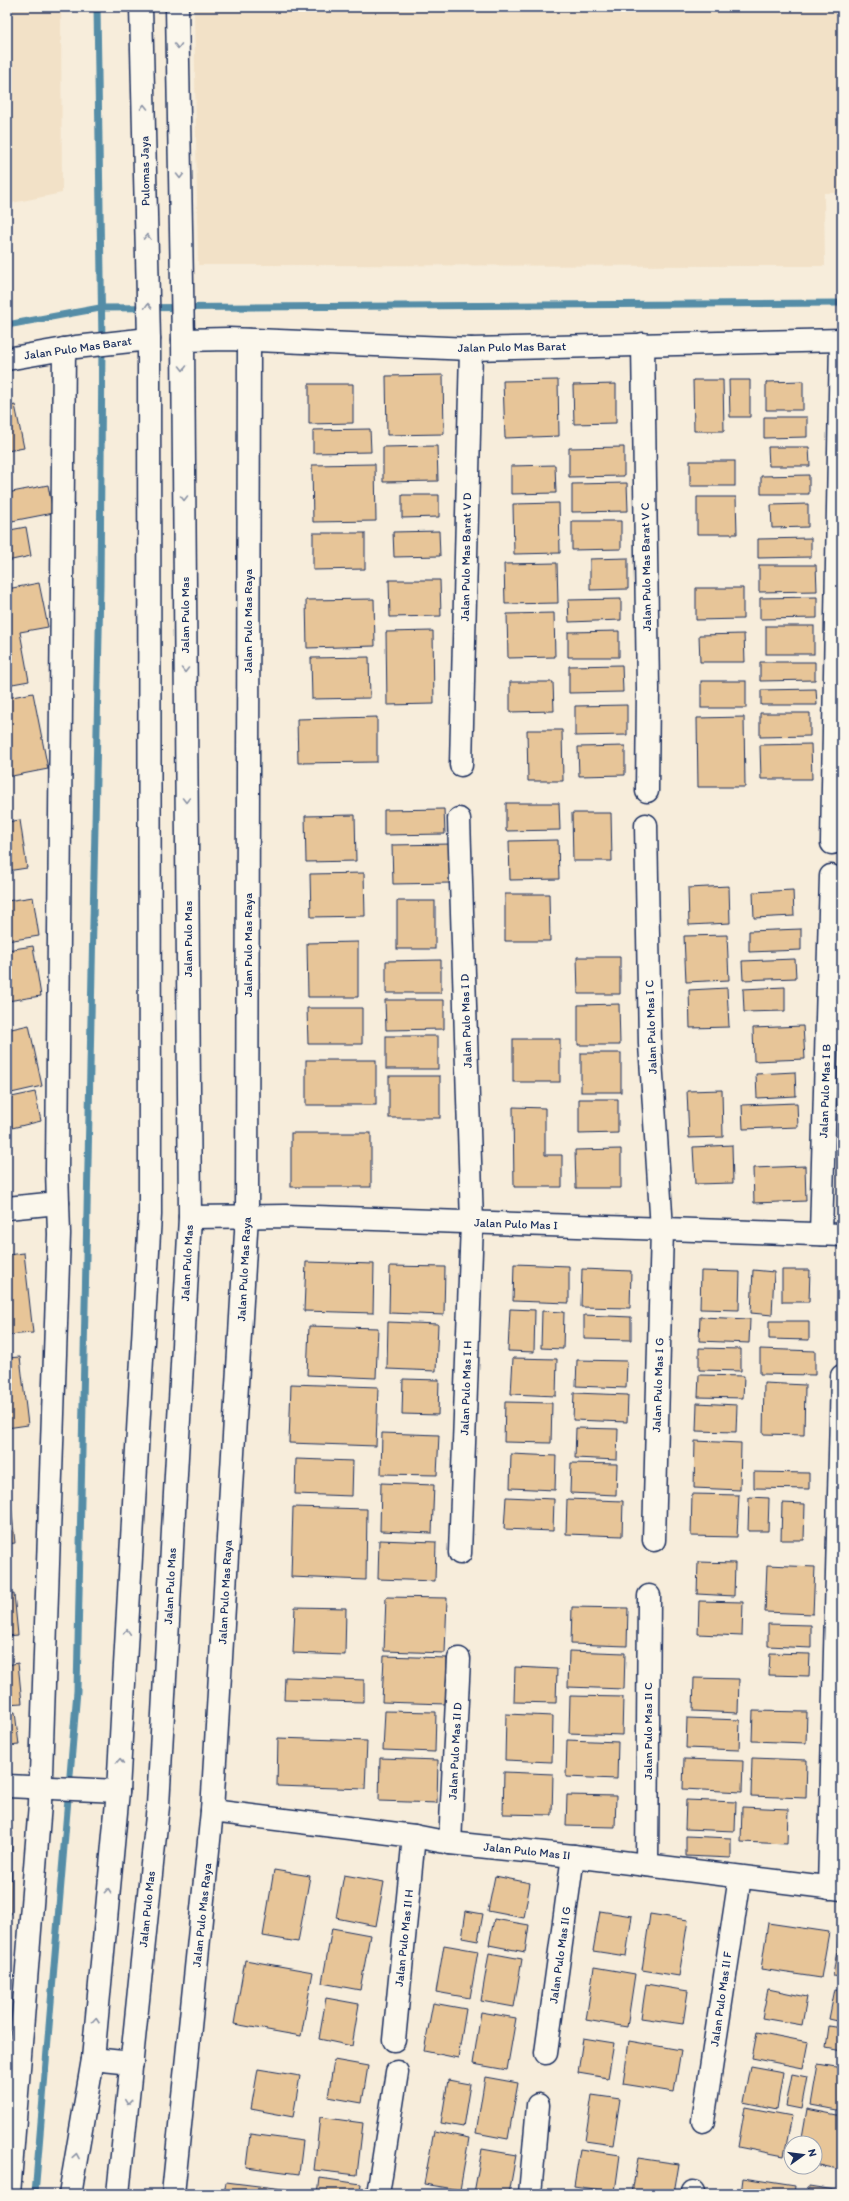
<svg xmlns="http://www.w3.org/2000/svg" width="849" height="2201" font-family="Itim,sans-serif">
<rect width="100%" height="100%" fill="#f7eddb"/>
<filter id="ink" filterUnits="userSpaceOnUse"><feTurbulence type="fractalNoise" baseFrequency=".025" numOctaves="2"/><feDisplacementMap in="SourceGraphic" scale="8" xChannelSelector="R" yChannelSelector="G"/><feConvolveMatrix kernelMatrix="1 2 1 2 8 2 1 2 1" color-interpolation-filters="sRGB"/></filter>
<g filter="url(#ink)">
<g fill="#f2e1c7">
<path d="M7,7H61L62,193L7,204Z"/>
<path d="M194,7H842V193H824L825,266L198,265Z"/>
</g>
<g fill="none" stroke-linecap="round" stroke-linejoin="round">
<g stroke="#558da7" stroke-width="7">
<path d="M7,325L100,308L842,303"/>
<path d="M35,2194L77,1691L100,586L102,344L97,7"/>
</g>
</g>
<g fill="#e7c598" stroke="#1b2f5e">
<path d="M443,375L444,434L387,435L386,376Z"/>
<path d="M558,380L559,436L505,438L503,381Z"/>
<path d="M693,380H723L724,431H694Z"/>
<path d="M729,380H750V417H730Z"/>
<path d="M803,381V410H766V382Z"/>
<path d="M309,384H353V423L309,424Z"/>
<path d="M616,384V423L574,424L573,385Z"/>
<path d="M15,405L24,448L7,451V407Z"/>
<path d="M764,417H807V437L764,438Z"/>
<path d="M370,429L371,452L313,453V430Z"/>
<path d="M437,446L438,481L383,482V447Z"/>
<path d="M624,447V476L569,477V448Z"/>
<path d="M768,447H809L810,466H769Z"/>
<rect x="690" y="461" width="45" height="25"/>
<path d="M375,464L376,521L313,522L312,465Z"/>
<path d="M555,465L556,493L511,494V466Z"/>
<path d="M809,475V494H761V476Z"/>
<path d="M627,483L628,511L572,512V484Z"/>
<path d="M48,485L53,513L12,521L7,493Z"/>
<path d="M402,495H439V517L402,518Z"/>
<path d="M697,497H736L737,534H697Z"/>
<path d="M559,503L560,553L514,554L513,504Z"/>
<path d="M808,504V527L772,528L771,505Z"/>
<path d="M7,516L10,530L26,527L31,556L7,561Z"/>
<path d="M572,521H621V549L572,550Z"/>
<path d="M439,531L440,556L394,557L393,532Z"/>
<path d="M313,533H365V569L313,570Z"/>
<path d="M811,538V557L758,558V539Z"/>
<path d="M628,558V589L590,590V559Z"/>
<path d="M557,563L558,603L505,604L504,564Z"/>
<path d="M759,565H816L817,591L759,592Z"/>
<path d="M389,580H440L441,616L390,617Z"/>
<path d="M39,583L48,627L20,632L29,681L7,685V589Z"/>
<path d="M696,588H743V619L696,620Z"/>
<path d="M817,597V618L760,619V598Z"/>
<path d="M374,599L375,646L307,648L306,600Z"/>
<path d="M621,599V620L569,622L568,600Z"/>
<path d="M554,613L555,657L508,658L507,614Z"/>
<rect x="766" y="626" width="48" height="28"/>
<path d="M433,631L434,704L387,705L386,632Z"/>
<path d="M619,631V657H568V632Z"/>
<path d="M744,634L745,662H700L699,635Z"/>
<path d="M369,657L370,698L312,699L311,658Z"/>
<path d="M760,662H815V680L760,681Z"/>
<path d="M622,665L623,692L569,693V666Z"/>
<rect x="701" y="681" width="45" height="27"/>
<path d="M510,682H553L554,711L510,712Z"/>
<path d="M816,689L817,705H761V690Z"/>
<path d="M33,693L48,769L7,777V698Z"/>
<path d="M627,705V735L575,736V706Z"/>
<path d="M760,713H810V736L760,737Z"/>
<path d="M377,717V762L298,763L297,719Z"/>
<path d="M744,717L745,787H698L697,718Z"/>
<path d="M527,730H562L563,781H528Z"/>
<path d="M811,744L812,779H761L760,745Z"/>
<path d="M625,746V775L579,776L578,747Z"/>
<path d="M506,803H559L560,830L506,831Z"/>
<path d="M444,809L445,834L384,835V810Z"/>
<path d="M572,813H611L612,861H573Z"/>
<path d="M355,815L356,861L306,862L305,816Z"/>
<path d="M20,820L27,868L7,871V822Z"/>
<path d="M558,840L559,879L510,880L509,841Z"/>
<path d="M451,844V883L393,884L392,845Z"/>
<path d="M364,873L365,916L311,917L310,874Z"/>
<path d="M729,886L730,923L689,925L688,888Z"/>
<path d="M793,890L794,916L754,918L753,892Z"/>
<path d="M505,894H549L550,941H505Z"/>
<path d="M33,897L39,936L7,941V901Z"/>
<rect x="397" y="901" width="38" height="48"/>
<path d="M801,929V950L749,952V931Z"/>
<path d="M727,935L729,980L686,982L684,936Z"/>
<path d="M358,942V997H308L307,943Z"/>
<path d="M33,946L41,996L7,1001V950Z"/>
<path d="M577,957H620V994H578Z"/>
<path d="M795,959L796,978L743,980L742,961Z"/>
<path d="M441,960V993H386V961Z"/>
<path d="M785,987V1011L744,1012L743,989Z"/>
<path d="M727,988L729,1027L690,1028L689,990Z"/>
<path d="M385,1000H444V1029L386,1030Z"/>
<path d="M619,1004L620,1045H578V1005Z"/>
<path d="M307,1008H362V1044H308Z"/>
<path d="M29,1025L42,1086L7,1094V1030Z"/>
<path d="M803,1026L805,1059L754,1061L753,1028Z"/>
<rect x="386" y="1036" width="52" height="33"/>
<rect x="513" y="1039" width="47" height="43"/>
<rect x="581" y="1053" width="40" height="39"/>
<rect x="306" y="1060" width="70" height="45"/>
<path d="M795,1072L796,1096L757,1098L756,1074Z"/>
<rect x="389" y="1076" width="51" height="42"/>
<path d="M722,1090L723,1137L689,1138L687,1091Z"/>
<path d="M35,1092L41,1121L12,1128L7,1098Z"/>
<path d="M579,1099H618V1133L579,1134Z"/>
<path d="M797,1103L798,1127L743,1129L742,1105Z"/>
<path d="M513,1107L545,1108V1155H562V1187H514Z"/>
<rect x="291" y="1133" width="80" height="54"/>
<path d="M732,1145L733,1183L695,1184L693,1147Z"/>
<path d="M621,1149V1188H576L575,1150Z"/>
<path d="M805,1166L806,1201L754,1203L753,1168Z"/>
<path d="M24,1253L33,1333L7,1335V1255Z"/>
<path d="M306,1262L374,1264L373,1313L304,1311Z"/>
<path d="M514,1264L569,1266V1303L513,1301Z"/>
<path d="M390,1266L445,1267L444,1315L389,1313Z"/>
<path d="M582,1269L631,1271L630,1308L581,1307Z"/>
<path d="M753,1270L774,1272L772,1315L751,1313Z"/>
<path d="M782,1270H810L809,1302H782Z"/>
<path d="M701,1271L740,1272L739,1310L700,1309Z"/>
<path d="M510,1309L535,1310L534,1352L508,1351Z"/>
<path d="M542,1311L564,1312L563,1349L541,1348Z"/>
<path d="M584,1315L631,1317V1340L584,1339Z"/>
<path d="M700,1317L750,1319L749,1343L699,1341Z"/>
<path d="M769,1321H809V1340L769,1339Z"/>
<path d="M388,1322L438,1324L436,1371L387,1369Z"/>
<path d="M309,1326L378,1328L376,1378L307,1375Z"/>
<path d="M699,1348L741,1349V1371L699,1370Z"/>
<path d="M760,1349L815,1351V1375L760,1374Z"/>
<path d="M20,1357L28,1425L7,1428V1358Z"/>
<path d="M513,1358L557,1359L556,1396L511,1394Z"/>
<path d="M577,1360L627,1361L626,1388L576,1386Z"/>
<path d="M699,1375L744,1376L743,1398L698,1397Z"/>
<path d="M403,1379L439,1380L438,1415L402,1414Z"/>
<path d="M764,1383L805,1385L804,1435L763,1434Z"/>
<path d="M291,1384L378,1387L376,1446L289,1443Z"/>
<path d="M574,1393L628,1395L627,1422L573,1420Z"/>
<path d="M505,1402L552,1403L551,1443L504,1442Z"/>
<path d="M697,1403L737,1405L736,1432L696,1431Z"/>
<path d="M576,1428L618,1429L617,1460L575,1458Z"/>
<path d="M382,1433L439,1435L437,1475L381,1474Z"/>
<path d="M695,1441L741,1443L740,1490L694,1488Z"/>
<path d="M511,1454L556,1456L555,1490L510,1488Z"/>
<path d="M296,1459L353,1461L352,1496L295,1494Z"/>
<path d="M571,1463L617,1464L616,1495L570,1493Z"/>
<path d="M754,1472L809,1473V1489L754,1488Z"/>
<path d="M381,1483L434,1485L432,1533L380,1531Z"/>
<path d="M692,1494L739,1495L737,1537L691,1536Z"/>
<path d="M7,1495H10L15,1543L7,1544Z"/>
<path d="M506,1497L554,1499L553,1531L504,1529Z"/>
<path d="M749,1497L769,1498L768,1531H748Z"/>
<path d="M567,1499L623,1501L622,1536L566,1534Z"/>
<path d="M782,1503L805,1504L804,1540H781Z"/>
<path d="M293,1507L367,1509L366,1580L291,1577Z"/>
<path d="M379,1540L436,1542L435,1581L378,1579Z"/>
<path d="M698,1562L735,1563L734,1596L697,1594Z"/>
<path d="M767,1565L815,1567L813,1614L765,1612Z"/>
<path d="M14,1594L18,1635L7,1636V1595Z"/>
<path d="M386,1597L447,1598L445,1653L384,1651Z"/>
<path d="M699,1601L743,1602L742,1636L698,1634Z"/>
<path d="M295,1607L346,1608L345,1655L293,1653Z"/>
<path d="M572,1607L628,1608L627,1646L571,1644Z"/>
<path d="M768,1624L811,1625V1648L768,1646Z"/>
<path d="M569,1651L625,1653L624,1689L568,1687Z"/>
<path d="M770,1653L810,1654L809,1676L769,1675Z"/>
<path d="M384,1656L447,1658L446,1704L382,1702Z"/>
<path d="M18,1663L22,1703L7,1704V1665Z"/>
<path d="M515,1667L557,1669L556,1703L514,1702Z"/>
<path d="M285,1677L364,1680V1702L284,1700Z"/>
<path d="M694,1678L739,1679L738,1713L693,1711Z"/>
<path d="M570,1696L623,1697L622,1735L569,1733Z"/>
<path d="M385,1711L436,1712L435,1752L383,1750Z"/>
<path d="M753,1711L807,1712L806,1743L752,1741Z"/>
<path d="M15,1712L19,1745L7,1746V1713Z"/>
<path d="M506,1714L553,1716L552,1762L505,1760Z"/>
<path d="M687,1718L740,1720L739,1750L686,1748Z"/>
<path d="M278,1738L367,1741L365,1789L277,1786Z"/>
<path d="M567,1740L618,1742L617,1779L566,1777Z"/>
<path d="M380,1758L438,1760L437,1803L379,1801Z"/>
<path d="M752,1758L807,1760L806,1798L751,1796Z"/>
<path d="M684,1759L743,1761L742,1792L683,1789Z"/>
<path d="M504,1772L553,1774L552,1815L503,1814Z"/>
<path d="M567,1795L616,1796L615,1827L566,1826Z"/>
<path d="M686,1800L736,1802L735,1831L685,1829Z"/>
<path d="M742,1807L788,1809L787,1844L741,1842Z"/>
<path d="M7,1832H12L11,1914H7Z"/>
<path d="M686,1836L731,1838V1858L686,1856Z"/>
<path d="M274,1870L310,1876L298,1942L263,1936Z"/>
<path d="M344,1875L384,1882L376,1926L336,1918Z"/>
<path d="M495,1876L530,1883L524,1918L488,1911Z"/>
<path d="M466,1911L483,1914L478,1941L462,1938Z"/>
<path d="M600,1911L632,1916L626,1956L593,1951Z"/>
<path d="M650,1914L688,1920L679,1976L642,1970Z"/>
<path d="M494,1919L529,1925L525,1952L489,1945Z"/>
<path d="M768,1923L829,1932L821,1978L761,1969Z"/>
<path d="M332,1928L370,1935L360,1990L322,1983Z"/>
<path d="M839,1936H842V1977L833,1976Z"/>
<path d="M444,1945L478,1951L470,1998L436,1992Z"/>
<path d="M489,1953L522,1959L514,2007L481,2001Z"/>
<path d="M245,1960L313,1972L301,2036L234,2024Z"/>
<path d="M594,1967L635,1974L627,2027L586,2020Z"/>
<path d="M646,1984L688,1991L683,2024L641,2018Z"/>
<path d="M768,1989L807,1997L802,2025L762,2018Z"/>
<path d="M835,1989L842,1990V2022L829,2019Z"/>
<path d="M326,1998L359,2004L352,2046L319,2039Z"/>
<path d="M433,2003L466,2009L458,2058L424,2051Z"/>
<path d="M481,2012L516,2018L507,2070L473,2064Z"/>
<path d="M829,2026L842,2028V2051L826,2048Z"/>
<path d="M757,2032L808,2042L803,2068L752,2058Z"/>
<path d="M583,2038L614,2043L608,2078L578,2073Z"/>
<path d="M629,2041L681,2050L674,2092L623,2084Z"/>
<path d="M334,2060L368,2066L362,2103L328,2097Z"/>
<path d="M818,2064L842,2068V2111L811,2105Z"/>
<path d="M750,2066L783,2072L777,2109L743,2102Z"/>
<path d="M258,2069L300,2076L293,2117L251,2109Z"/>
<path d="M792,2074L807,2077L801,2109L786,2106Z"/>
<path d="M485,2077L518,2083L508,2139L476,2133Z"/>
<path d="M448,2080L470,2084L463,2127L441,2123Z"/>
<path d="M592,2095L620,2099L613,2145L585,2141Z"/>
<path d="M745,2107L792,2116L784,2156L738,2147Z"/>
<path d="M807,2109L842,2116V2170L815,2164V2143H801Z"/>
<path d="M320,2117L363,2123L357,2175L314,2170Z"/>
<path d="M434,2131L469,2138L460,2190L424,2184Z"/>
<path d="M250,2134L303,2141L299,2174L246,2167Z"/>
<path d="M482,2149L516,2155L509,2194L474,2193Z"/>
<path d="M580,2149L620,2155L615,2192L574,2186Z"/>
<path d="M638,2158L679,2164L674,2194L632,2193Z"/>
<path d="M320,2178L361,2184L360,2194H318Z"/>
<path d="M743,2178L795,2186L794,2194H741Z"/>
<path d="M226,2182L299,2191L298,2194H224Z"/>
<path d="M809,2186L841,2191V2194H808Z"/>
</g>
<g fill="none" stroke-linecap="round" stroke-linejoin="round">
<defs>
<g id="minor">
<path d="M183,340L228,339L471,349L842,340"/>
<path d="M643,344L648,689L647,791"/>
<path d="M7,359L76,347L149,339"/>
<path d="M461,765L471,349"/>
<path d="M459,819L472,1223L460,1553"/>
<path d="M646,825L650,1044L662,1229L654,1540"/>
<path d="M832,843L841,340"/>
<path d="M7,1208L58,1203"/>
<path d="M190,1217L286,1216L842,1235"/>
<path d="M821,1234L831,876"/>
<path d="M7,1786L118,1791"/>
<path d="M212,1811L414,1836L450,1843L573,1856L842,1889"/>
<path d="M450,1843L459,1659"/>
<path d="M647,1865L649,1596"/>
<path d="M829,1888L842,1376"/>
<path d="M394,2040L414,1836"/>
<path d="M546,2053L573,1856"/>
<path d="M93,2059L132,2063"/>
<path d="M703,2121L740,1877"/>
<path d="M9,2194L40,1804L59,1234L57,1170L64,349"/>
<path d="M70,2194L93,2059L118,1791L150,1215L149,339L141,7"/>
<path d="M118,2194L158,1806L190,1217L183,340L177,7"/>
<path d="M173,2194L212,1811L247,1215L249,340"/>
<path d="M378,2194L397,2072"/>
<path d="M530,2194L538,2105"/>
<path d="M693,2194V2192"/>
</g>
</defs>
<use href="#minor" stroke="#1b2f5e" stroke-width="25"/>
<use href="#minor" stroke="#fbf7ec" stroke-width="22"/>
</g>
<defs><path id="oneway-chevron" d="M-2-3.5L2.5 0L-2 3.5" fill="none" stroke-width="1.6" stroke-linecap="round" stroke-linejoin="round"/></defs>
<g stroke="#8b93a5">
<use href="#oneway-chevron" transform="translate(178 46) rotate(89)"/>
<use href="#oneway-chevron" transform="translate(144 107) rotate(-91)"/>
<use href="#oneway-chevron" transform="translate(180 176) rotate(89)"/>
<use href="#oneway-chevron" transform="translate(147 237) rotate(-91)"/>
<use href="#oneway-chevron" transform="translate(148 306) rotate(-92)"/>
<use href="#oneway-chevron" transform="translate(183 368) rotate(90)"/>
<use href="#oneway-chevron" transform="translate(184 498) rotate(90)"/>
<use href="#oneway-chevron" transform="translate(185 670) rotate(90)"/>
<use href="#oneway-chevron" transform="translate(186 800) rotate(90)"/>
<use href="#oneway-chevron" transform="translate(127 1632) rotate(-87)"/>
<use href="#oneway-chevron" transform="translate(120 1761) rotate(-87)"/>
<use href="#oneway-chevron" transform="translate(108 1891) rotate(-85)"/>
<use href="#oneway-chevron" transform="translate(96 2020) rotate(-85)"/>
<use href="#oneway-chevron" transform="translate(128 2102) rotate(96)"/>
<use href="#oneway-chevron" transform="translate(76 2156) rotate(-80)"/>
</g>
</g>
<g text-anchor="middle" stroke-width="4" stroke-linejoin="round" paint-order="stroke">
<g font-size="12" fill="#1b2f5e" stroke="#fbf7ec">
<text transform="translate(145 171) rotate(-91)" y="4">Pulomas Jaya</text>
<text transform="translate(512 347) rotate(-1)" y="4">Jalan Pulo Mas Barat</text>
<text transform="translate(78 348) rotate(-8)" y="4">Jalan Pulo Mas Barat</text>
<text transform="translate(466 557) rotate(-89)" y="4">Jalan Pulo Mas Barat V D</text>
<text transform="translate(646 567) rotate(-91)" y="4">Jalan Pulo Mas Barat V C</text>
<text transform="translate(185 615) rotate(-90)" y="4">Jalan Pulo Mas</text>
<text transform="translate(248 621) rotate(-90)" y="4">Jalan Pulo Mas Raya</text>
<text transform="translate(188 939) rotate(-90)" y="4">Jalan Pulo Mas</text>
<text transform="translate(248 945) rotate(-90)" y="4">Jalan Pulo Mas Raya</text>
<text transform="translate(466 1021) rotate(-92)" y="4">Jalan Pulo Mas I D</text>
<text transform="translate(651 1027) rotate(-92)" y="4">Jalan Pulo Mas I C</text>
<text transform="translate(825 1091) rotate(-88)" y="4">Jalan Pulo Mas I B</text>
<text transform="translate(516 1224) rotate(2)" y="4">Jalan Pulo Mas I</text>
<text transform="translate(187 1263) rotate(-87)" y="4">Jalan Pulo Mas</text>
<text transform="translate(244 1269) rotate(-87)" y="4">Jalan Pulo Mas Raya</text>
<text transform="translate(658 1385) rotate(-88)" y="4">Jalan Pulo Mas I G</text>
<text transform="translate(466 1388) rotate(-88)" y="4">Jalan Pulo Mas I H</text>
<text transform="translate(170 1586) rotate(-87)" y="4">Jalan Pulo Mas</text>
<text transform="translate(225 1592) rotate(-87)" y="4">Jalan Pulo Mas Raya</text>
<text transform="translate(648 1731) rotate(-90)" y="4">Jalan Pulo Mas II C</text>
<text transform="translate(455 1751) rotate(-87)" y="4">Jalan Pulo Mas II D</text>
<text transform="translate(527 1851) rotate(6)" y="4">Jalan Pulo Mas II</text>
<text transform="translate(147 1909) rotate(-84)" y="4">Jalan Pulo Mas</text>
<text transform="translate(202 1915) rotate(-84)" y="4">Jalan Pulo Mas Raya</text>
<text transform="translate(404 1938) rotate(-84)" y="4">Jalan Pulo Mas II H</text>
<text transform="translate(560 1955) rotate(-82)" y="4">Jalan Pulo Mas II G</text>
<text transform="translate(721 1999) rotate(-82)" y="4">Jalan Pulo Mas II F</text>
</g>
</g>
<rect width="849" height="2201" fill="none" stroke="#fbf7ec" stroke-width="24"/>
<rect x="12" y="12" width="825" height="2177" fill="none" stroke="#1b2f5e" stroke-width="1.5" filter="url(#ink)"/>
<g transform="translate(803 2155) rotate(76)"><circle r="19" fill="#fbf7ec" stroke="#a1a7b3"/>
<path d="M0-3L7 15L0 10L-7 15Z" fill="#1b2f5e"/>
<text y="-6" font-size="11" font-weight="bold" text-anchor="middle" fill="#1b2f5e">N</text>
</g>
</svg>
